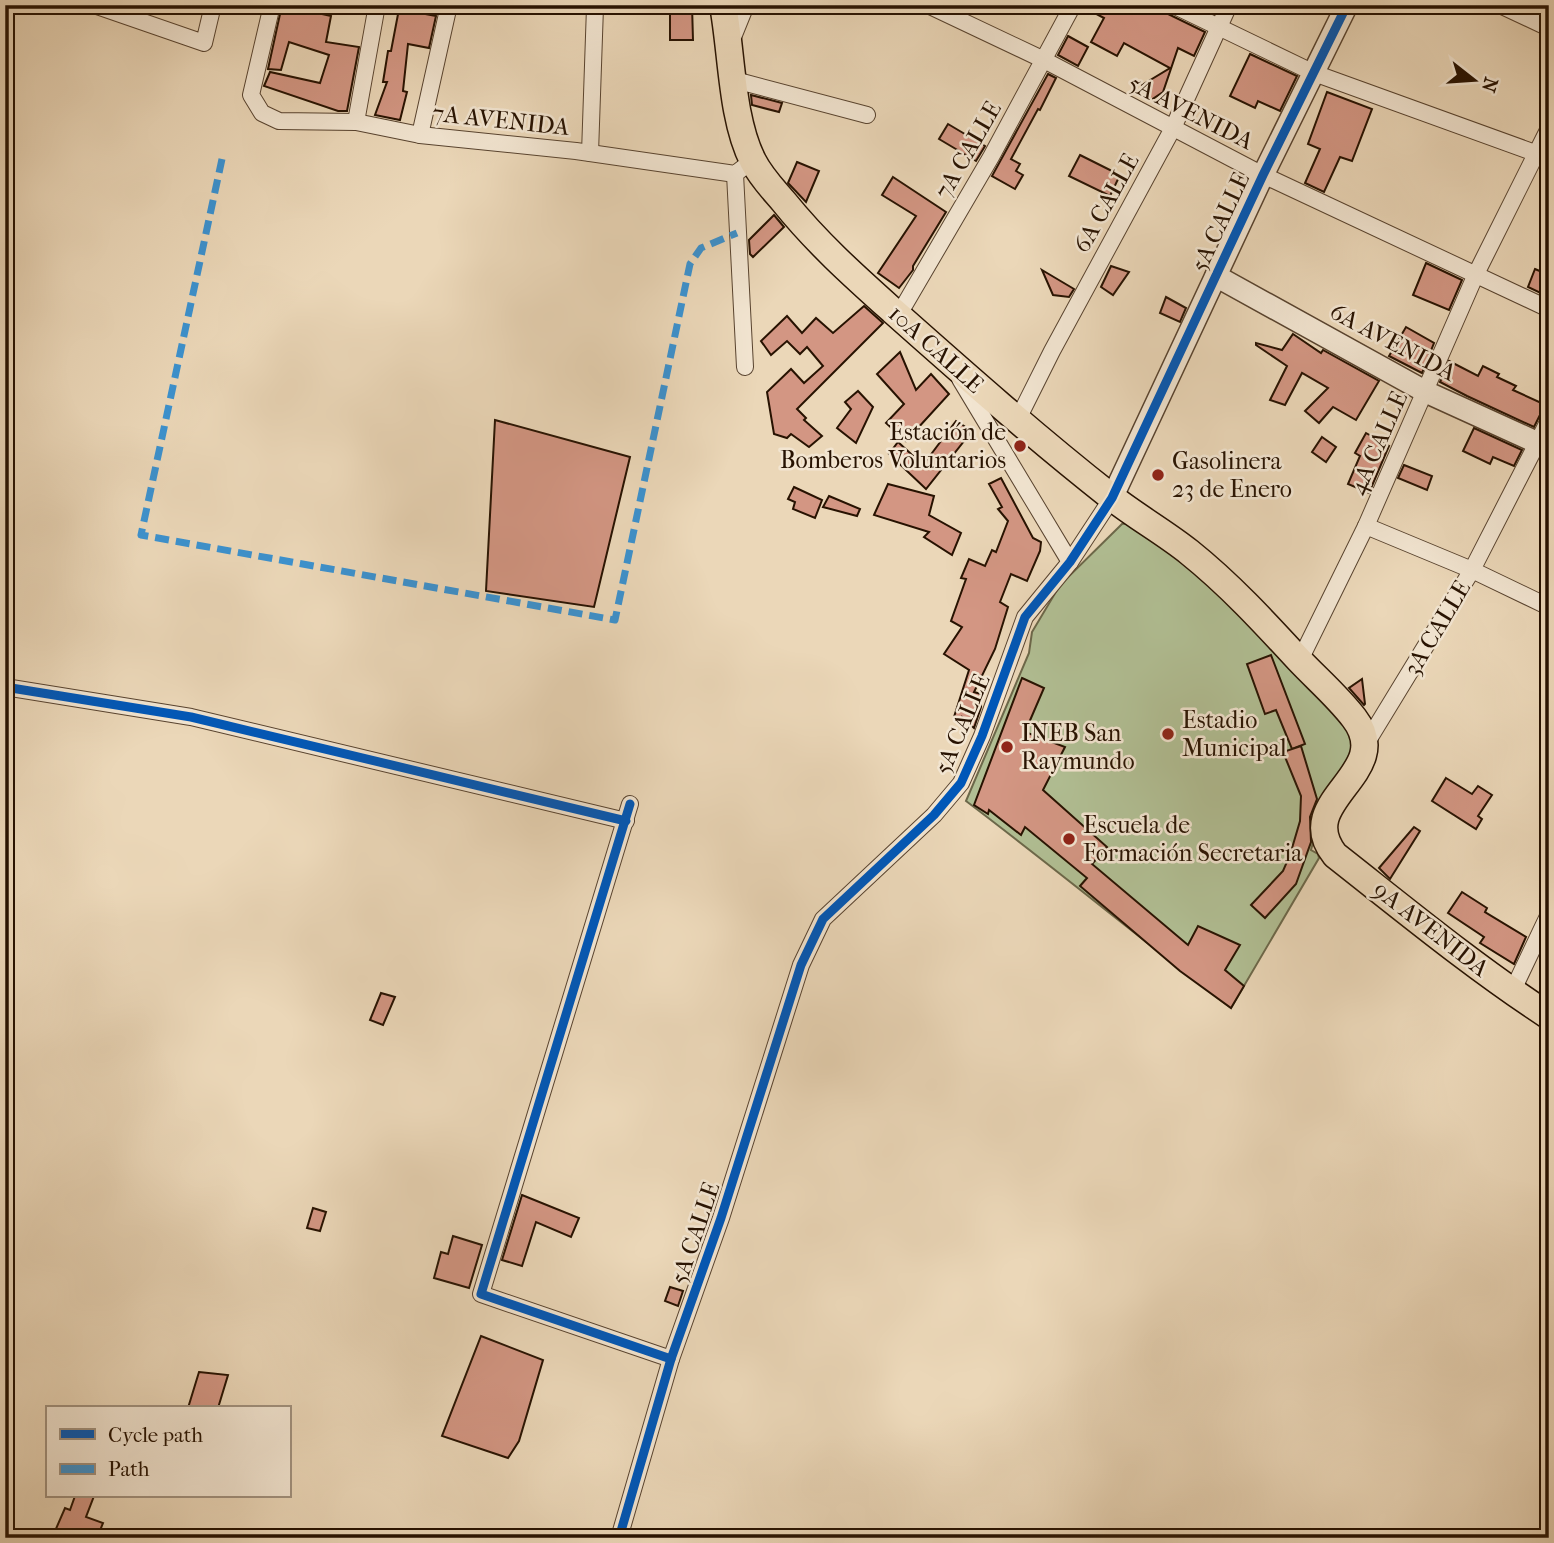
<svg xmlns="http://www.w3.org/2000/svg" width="1554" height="1543" font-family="'IM FELL French Canon',serif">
<rect width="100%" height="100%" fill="#ebd7b8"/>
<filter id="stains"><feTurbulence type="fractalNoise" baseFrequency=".00286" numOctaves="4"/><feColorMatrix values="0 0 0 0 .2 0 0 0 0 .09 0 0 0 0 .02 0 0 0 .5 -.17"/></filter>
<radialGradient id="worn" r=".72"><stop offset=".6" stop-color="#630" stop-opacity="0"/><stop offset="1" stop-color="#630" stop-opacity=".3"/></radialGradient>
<path fill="#b1bf94" stroke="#6c684a" stroke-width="2" d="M1131,523L1211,581L1355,734L1358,749L1321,812L1311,850L1318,854L1319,858L1231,1008C1142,940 1056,869 966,801L1029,653L1032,632L1060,585L1122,524Z"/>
<g fill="#d39683" stroke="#271201" stroke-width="2">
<path d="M282,5L331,16L326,42L359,47L347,111H338L264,86L270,72L320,83L329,55L289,42L281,70L268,69Z"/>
<path d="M670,5H692L693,40H670Z"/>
<path d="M1083,5H1163L1168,14L1205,32L1194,56L1178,48L1163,92L1151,100L1142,85L1170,68L1124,43L1117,56L1091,42L1104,18L1083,7Z"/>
<path d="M399,9L436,16L429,48L408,44L403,91L407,92L400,120L375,115L387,82H383L388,51H391Z"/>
<path d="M1068,36L1088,47L1078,66L1058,55Z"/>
<path d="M1250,54L1297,76L1280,111L1258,101L1255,108L1230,96Z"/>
<path d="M1048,74L1056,78L1040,110L1038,109L1011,159L1020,164L1016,171L1023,175L1015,189L992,176Z"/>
<path d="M1327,92L1372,109L1352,161L1340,157L1324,192L1305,183L1320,149L1308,144Z"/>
<path d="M751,95L782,103L779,112L752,105Z"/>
<path d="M948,124L985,146L976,161L939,139Z"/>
<path d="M1080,155L1120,175L1110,196L1069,176Z"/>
<path d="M797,162L819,171L806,202L788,183Z"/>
<path d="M893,177L946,212L913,266V270L899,288L878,273L916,216L882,195Z"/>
<path d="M774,215L784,227L753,257L750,254L749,240Z"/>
<path d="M1426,263L1462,280L1449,310L1413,295Z"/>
<path d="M1111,266L1129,272L1113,295L1101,287Z"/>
<path d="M1535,269L1549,275V297L1528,287Z"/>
<path d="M1042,270L1074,289L1069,297L1053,295Z"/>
<path d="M1166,297L1186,308L1180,322L1160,313Z"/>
<path d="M864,306L883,323L797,409L806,418L804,420L822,436L809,447L791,434L787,438L774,434L767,392L791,369L804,383L823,366L807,347L800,354L787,341L771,355L761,341L787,316L802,333L816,318L833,333Z"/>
<path d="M1406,327L1434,343L1422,373L1389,356Z"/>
<path d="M1293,334L1321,353L1323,350L1379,381L1356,420L1333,407L1319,423L1305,411L1328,388L1302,373L1285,405L1270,400L1287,366L1256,345V343L1282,350Z"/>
<path d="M900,352L916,390L931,374L949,394L906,441L886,423L904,404L877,374Z"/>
<path d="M1449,361L1478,376L1483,366L1499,374L1497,377L1516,386L1513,390L1548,406L1546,410L1540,415L1534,427L1467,396L1440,382Z"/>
<path d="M858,391L873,407L856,443L837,428L851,409L845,402Z"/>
<path d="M495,420L630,457L594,607L486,591Z"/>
<path d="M956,421L972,431L926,489L889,454L898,442L923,465Z"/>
<path d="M1474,428L1522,450L1514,466L1493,457L1490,464L1463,451Z"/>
<path d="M1366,433L1389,446L1369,493L1348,484L1360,456L1355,453Z"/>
<path d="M1322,437L1336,447L1326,462L1312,452Z"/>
<path d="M1404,465L1432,476L1427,490L1398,478Z"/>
<path d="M1001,478L1033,538L1041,542L1040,551L1027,581L1011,574L1000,602L1008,607L995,649L974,692L981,694V707L974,728L962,717L961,720L954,717L969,670L944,654L962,627L951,621L966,579L961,578L969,559L985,566L992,550L996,552L1008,521L998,509L1002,507L989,484Z"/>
<path d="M888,484L934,496L929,515L961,533L952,555L924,537L929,532L874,515Z"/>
<path d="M794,487L822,500L815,518L793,509L795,502L788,499Z"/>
<path d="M829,496L860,509L857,516L823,507Z"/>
<path d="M1271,655L1305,744L1292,749L1276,710L1265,714L1247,664Z"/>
<path d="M1022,678L1044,688L1025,732L1065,747L1043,790L1107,847L1092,864L1188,945L1198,926L1240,945L1225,970L1244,986L1231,1008L1180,971L1080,886L1087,878L1025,827L1021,835L989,810L988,814L974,805Z"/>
<path d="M1362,679L1365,704L1364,705L1349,688Z"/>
<path d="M1301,746L1317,799L1310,817L1311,842L1296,884L1265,918L1251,905L1283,871L1290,855L1300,821L1301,796L1283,752Z"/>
<path d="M1446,778L1472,794L1478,786L1492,795L1478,816L1482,819L1476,829L1432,801Z"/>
<path d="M1414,827L1420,831L1390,879L1379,868Z"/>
<path d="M1462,892L1487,908L1485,912L1526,937L1514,964L1480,943L1484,937L1448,913Z"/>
<path d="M381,993L395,997L383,1025L370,1020Z"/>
<path d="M522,1195L579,1218L571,1237L536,1222L522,1266L502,1260Z"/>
<path d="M313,1208L326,1212L320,1231L307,1228Z"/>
<path d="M453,1236L482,1245L469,1288L434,1278L441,1252L448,1254Z"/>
<path d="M670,1287L683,1291L678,1306L665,1301Z"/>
<path d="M481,1336L543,1360L519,1441L508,1458L442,1436Z"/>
<path d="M199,1372L228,1375L218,1408H188Z"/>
<path d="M75,1496H94L86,1517L103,1523L97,1538H52L65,1508L70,1510Z"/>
</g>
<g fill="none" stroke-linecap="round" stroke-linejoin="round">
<defs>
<g id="minor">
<path d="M94,5L204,43L213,5"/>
<path d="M272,5L251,95L262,113L279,121L356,122L420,135L576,151L735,174L753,160"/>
<path d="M928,5L1044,60L1263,175L1549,309"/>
<path d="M1173,5L1314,73L1549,158"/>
<path d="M1500,5L1549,28"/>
<path d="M731,42L746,5"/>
<path d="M731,79L867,115"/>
<path d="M356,122L377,5"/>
<path d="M420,135L449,5"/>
<path d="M590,153L595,7"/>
<path d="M735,174L745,367"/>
<path d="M898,316L991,157L1073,5"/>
<path d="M960,379L1070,562"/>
<path d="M1017,421L1052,351L1173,128L1229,5"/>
<path d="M1366,526L1472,570L1549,607"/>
<path d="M1300,660L1366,526L1476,274L1549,128"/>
<path d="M5,687L191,717L626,821"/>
<path d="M1364,747L1472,570L1549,420"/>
<path d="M630,804L481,1294L671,1359"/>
<path d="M1512,992L1549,914"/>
<path d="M619,1538L671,1359L721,1218L801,965L823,919L934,815L961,783L982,736L1025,617L1070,562L1112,498"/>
</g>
<g id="tertiary">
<path d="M1216,276L1426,392L1549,448"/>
<path d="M1112,498L1263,175L1347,5"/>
</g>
<path id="primary" d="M723,5C732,53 731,118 753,161C761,177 773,189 784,202C817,243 854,276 893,311C964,374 1035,437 1110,496C1135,516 1164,532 1189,552C1229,584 1264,622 1299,660C1317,679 1338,697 1354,718C1397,774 1291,800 1335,855C1405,910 1474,967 1549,1016"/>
</defs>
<use href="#minor" stroke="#58432f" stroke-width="18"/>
<use href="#tertiary" stroke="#58432f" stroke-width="24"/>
<use href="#primary" stroke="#271201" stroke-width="29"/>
<use href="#minor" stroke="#f2e5d1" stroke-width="16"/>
<use href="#tertiary" stroke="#f2e5d1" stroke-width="21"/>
<use href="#primary" stroke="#ebd7b8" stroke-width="26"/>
<path stroke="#3b92d0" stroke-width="7" stroke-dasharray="14 7" stroke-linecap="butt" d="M222,159L141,535L615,620L690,264L701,248L737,233"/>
<defs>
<g id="cycleway">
<path d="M5,687L191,717L626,821"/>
<path d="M630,804L481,1294L671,1359"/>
<path d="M619,1538L671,1359L721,1218L801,965L823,919L934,815L961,783L982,736L1025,617L1070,562L1112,498L1263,175L1347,5"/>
</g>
</defs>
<use href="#cycleway" stroke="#f2e5d1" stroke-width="13"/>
<use href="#cycleway" stroke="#0057b8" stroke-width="9"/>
</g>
<g fill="#8f2418" stroke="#f2e5d1" stroke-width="2.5">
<circle cx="1020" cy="446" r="7"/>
<circle cx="1158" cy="475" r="7"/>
<circle cx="1168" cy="734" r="7"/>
<circle cx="1007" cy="747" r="7"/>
<circle cx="1069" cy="839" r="7"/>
</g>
<g text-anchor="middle" stroke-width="5" stroke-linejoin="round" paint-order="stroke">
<g font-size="24" fill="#271201" stroke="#f2e5d1">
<text transform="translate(1191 112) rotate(27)" y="8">5A AVENIDA</text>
<text transform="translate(501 120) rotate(6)" y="8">7A AVENIDA</text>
<text transform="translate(968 150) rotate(-60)" y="8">7A CALLE</text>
<text transform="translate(1106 203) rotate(-61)" y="8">6A CALLE</text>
<text transform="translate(1220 222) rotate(-65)" y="8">5A CALLE</text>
<text transform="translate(1393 342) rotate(28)" y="8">6A AVENIDA</text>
<text transform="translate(936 349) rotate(42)" y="8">10A CALLE</text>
<text transform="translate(1378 443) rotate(-66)" y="8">4A CALLE</text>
<text transform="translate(1437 628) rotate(-59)" y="8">3A CALLE</text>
<text transform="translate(962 724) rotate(-67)" y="8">5A CALLE</text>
<text transform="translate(1431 929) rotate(38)" y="8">9A AVENIDA</text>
<text transform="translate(695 1233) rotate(-71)" y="8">5A CALLE</text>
</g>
<g font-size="24" fill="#271201" stroke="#f2e5d1" text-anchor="start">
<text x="1006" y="440" text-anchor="end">Estación de<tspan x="1006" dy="28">Bomberos Voluntarios</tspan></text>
<text x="1172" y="469">Gasolinera<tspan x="1172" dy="28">23 de Enero</tspan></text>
<text x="1182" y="728">Estadio<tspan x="1182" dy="28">Municipal</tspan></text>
<text x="1021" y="741">INEB San<tspan x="1021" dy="28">Raymundo</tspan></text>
<text x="1083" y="833">Escuela de<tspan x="1083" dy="28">Formación Secretaria</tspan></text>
</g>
</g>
<rect width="1554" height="1543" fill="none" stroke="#ebd7b8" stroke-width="28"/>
<rect x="7" y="7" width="1540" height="1529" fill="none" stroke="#271201" stroke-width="3.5"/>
<rect x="14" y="14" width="1526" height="1515" fill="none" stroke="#271201" stroke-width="2"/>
<rect x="46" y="1406" width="245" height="91" fill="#f2e5d1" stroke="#a1917e" stroke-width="2"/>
<rect x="60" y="1429" width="35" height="10" fill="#0057b8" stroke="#a1917e" stroke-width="2"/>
<text x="108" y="1442" font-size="21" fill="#271201">Cycle path</text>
<rect x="60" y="1464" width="35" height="10" fill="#3b92d0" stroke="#a1917e" stroke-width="2"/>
<text x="108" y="1476" font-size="21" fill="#271201">Path</text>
<g transform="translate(1474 80) rotate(107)" stroke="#f2e5d1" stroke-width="5" paint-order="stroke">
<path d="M0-5L12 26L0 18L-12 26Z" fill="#271201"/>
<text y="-10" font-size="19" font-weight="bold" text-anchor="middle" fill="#271201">N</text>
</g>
<rect width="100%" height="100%" filter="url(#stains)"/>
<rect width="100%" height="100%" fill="url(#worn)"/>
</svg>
